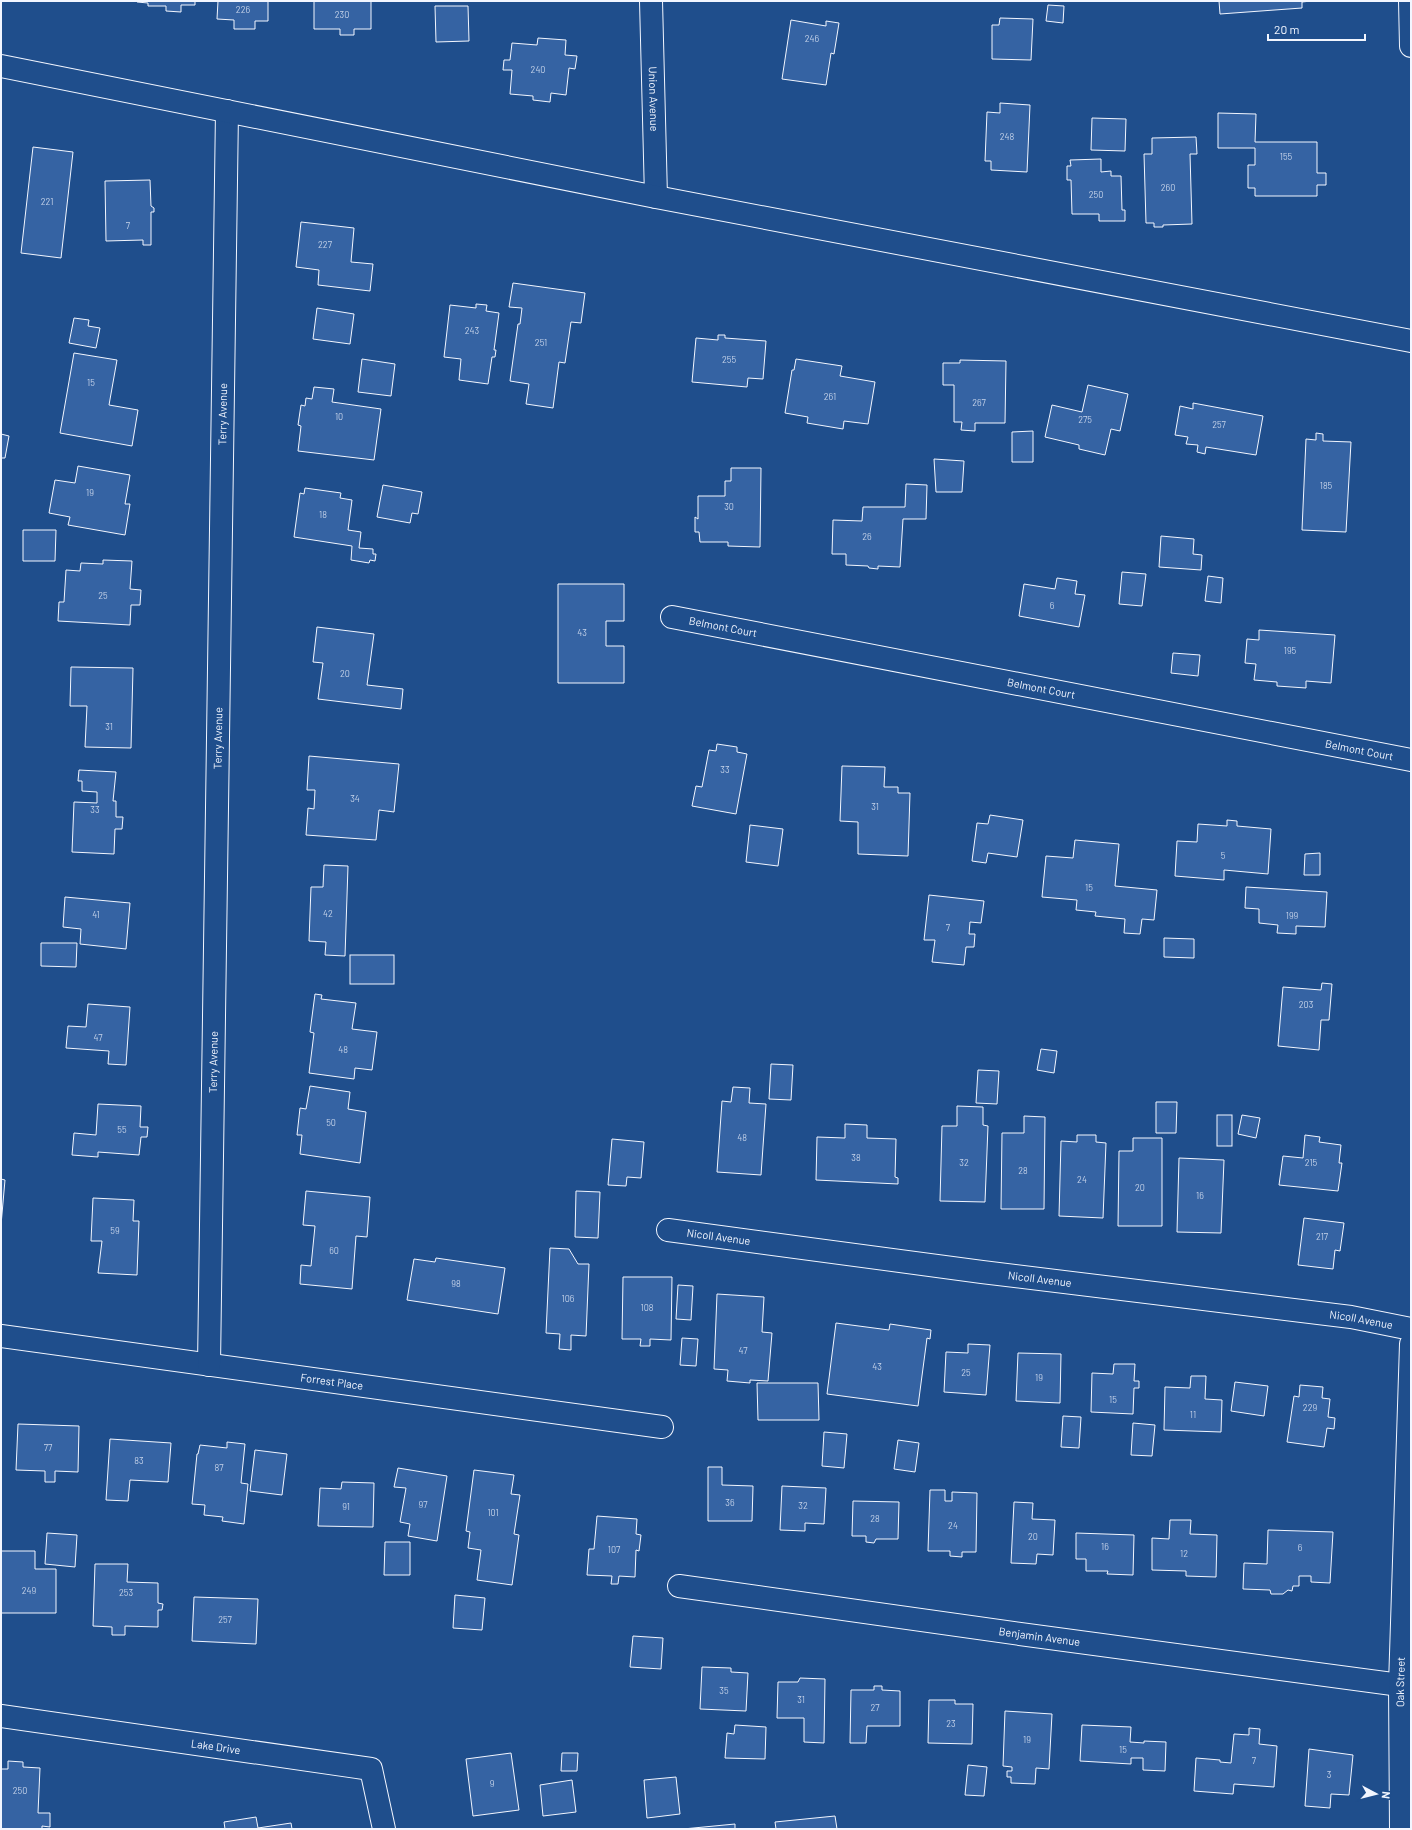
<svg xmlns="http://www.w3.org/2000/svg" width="1412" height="1830" font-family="Barlow,sans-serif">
<rect width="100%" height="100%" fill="#1f4e8c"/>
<g fill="#3563a3" stroke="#f2f6ff">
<path d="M137,1H195V5H181V12L166,11V6H148V3L137,2Z"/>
<path d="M218,1H268V21H255V29H234V20L217,19Z"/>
<path d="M314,1H371V29H354V35H340V29H314Z"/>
<path d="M1219,1H1311L1302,2V8L1220,14Z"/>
<path d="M1048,5L1064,6L1063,23L1046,21Z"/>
<path d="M435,6H468L469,41L436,42Z"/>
<path d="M1000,18L1033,19L1031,60L992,59V25H999Z"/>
<path d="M791,20L826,26V21L839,23L834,54L831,53L826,85L782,79Z"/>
<path d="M538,38L566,40L565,55L577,56L575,69L569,68L566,95L551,93L550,102L533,100V96L510,94L512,70H503L504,60H510L512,43L537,45Z"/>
<path d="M1000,103L1030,105L1027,172L991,170V161H985L987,112L1000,113Z"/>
<path d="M1218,113L1256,114L1255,142H1317V173H1326V185H1317V196H1255V188H1248V165H1255V148H1218Z"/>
<path d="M1092,118L1126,119L1125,151L1091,150Z"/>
<path d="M1196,137L1197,154H1190L1192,224L1163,225V227H1154V223H1146L1144,154H1152V138Z"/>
<path d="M33,147L73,152L61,258L21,253Z"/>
<path d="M1101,159V172L1111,171V176H1121L1122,210H1125V221H1099V214H1072L1071,180H1067V166H1071L1070,160Z"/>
<path d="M150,180L151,206L154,208V212H151V245H143V240L106,241L105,181Z"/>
<path d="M301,222L354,228L351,262L373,264L370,291L318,285L319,270L296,267Z"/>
<path d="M513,283L585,293L581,323L571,322L565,363L559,362L553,408L526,404L529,384L510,381L518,324H520L522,308L509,307Z"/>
<path d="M476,304L487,305L486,311L499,313L494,350H496L495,357H492L488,384L459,380L461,359L444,357L450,305L476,308Z"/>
<path d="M317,308L354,314L350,344L313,339Z"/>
<path d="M74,318L89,320L88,326L100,328L96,348L69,343Z"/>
<path d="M718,335H725V338L766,341L763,379L748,378L747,387L692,382L696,338L718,340Z"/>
<path d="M74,353L117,360L109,405L138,410L132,446L60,433Z"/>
<path d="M362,359L395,364L391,396L358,392Z"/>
<path d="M796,359L842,366L840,376L875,382L868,424L844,421L843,429L807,423L808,417L785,413L792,370H794Z"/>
<path d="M960,360L1006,361L1005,423H975V431L961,430L962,422H954V385H943V363H960Z"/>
<path d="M1088,385L1128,394L1120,431L1111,429L1105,455L1079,449V445L1045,437L1052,405L1082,412Z"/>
<path d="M314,387L334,389L332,402L381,409L374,460L298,451L301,426L298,425L301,405L305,406L306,398L312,399Z"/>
<path d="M1193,403L1263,416L1256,455L1206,447L1205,454L1197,452L1198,445L1186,444L1188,437L1175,435L1180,406L1193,409Z"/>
<path d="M1033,431V462H1012V432Z"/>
<path d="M1316,433L1323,434V441L1351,442L1346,532L1302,530L1306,439L1316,440Z"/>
<path d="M1,434L9,436L5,458H1Z"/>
<path d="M934,459L964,461L962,492H936Z"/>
<path d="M78,466L130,475L125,504H130L125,535L68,525L70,517L49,513L55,480L75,483Z"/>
<path d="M731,468H761L760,547L728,546V542H700L699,532H695V517L698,519V496H725V481H731Z"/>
<path d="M906,484L927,485L926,519H903L900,567L878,566V569L869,568L868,566L846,565V554H832L833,520L862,521L863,507H905Z"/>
<path d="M383,485L422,492L418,514L412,513L410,523L377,517Z"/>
<path d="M305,488L341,493L340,498L352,500L348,530L361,532L359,548L373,549V554H376L375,561L370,560L369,563L351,560L352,546L294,537L300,493L304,494Z"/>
<path d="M23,530H56L55,561H23Z"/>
<path d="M1161,536L1194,539L1193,554L1202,555L1201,570L1159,567Z"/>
<path d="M103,560L132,561L130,589L141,590L140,605H131L130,625L58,621L59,602H64L66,570L80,571L81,563L103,564Z"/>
<path d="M1122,572L1146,574L1142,606L1119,604Z"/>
<path d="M1208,576L1223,578L1221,603L1205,601Z"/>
<path d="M1057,578L1077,581L1075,594L1085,595L1079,627L1019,616L1024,584L1055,589Z"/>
<path d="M558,584H624V621H606V646H624V683H558Z"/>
<path d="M317,627L374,634L367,685L403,689L401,709L318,699L323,663L313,662Z"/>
<path d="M1259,630L1335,635L1331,683L1306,681V688L1277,686V682L1254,680L1256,664L1245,663L1247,639L1259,640Z"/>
<path d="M1173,653L1200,655L1198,676L1171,673Z"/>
<path d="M71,667L133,668L131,748L85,747L87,706H70Z"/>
<path d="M717,744L737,747V752L747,754L736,814L692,806L696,786L702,787L709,750L716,751Z"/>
<path d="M309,756L399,764L394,812L379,810L376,840L306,835L308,808L314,809L315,790H307Z"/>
<path d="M842,766L885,767L884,787H898V793H910L908,856L858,854V822L840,821Z"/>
<path d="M79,770L116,772L113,801H116V817H123L122,829H115L114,854L72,852L74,802L97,803V792L82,791V781H78Z"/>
<path d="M990,815L1023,820L1017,857L988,853L986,863L972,861L977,823L988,824Z"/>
<path d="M1227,820L1237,821V826L1271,829L1268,874L1224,870V880L1175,876L1177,841L1197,842L1198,824L1227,826Z"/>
<path d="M750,825L783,829L778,866L746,862Z"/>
<path d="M1075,840L1119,844L1115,886L1157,890L1154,920L1142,919L1140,934L1124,933L1125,919L1095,916L1096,912L1076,910L1077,900L1042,897L1046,856L1073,858Z"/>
<path d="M1320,853V875H1304L1305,854Z"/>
<path d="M324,865L348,866L345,956L325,955L326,942L309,941L311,887H323Z"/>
<path d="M1246,887L1327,892L1325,927L1296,926V934L1277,933L1278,925L1259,923V909L1245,908Z"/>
<path d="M929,895L984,901L981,923L970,922L969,934H975L974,947H966L964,965L932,962L935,940H924Z"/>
<path d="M65,897L130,903L126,949L80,944L81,929L63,927Z"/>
<path d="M1164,938L1194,939V958L1164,957Z"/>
<path d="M41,943H77L76,967L41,966Z"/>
<rect x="350" y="955" width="44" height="29"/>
<path d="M1322,983L1332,984L1329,1020H1321L1319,1050L1278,1046L1283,987L1321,990Z"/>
<path d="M315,994L322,995L321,999L356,1003L352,1029L377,1032L372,1070L355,1068L354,1079L309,1073L314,1033L310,1032Z"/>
<path d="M88,1004L130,1007L126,1065L108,1064L109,1051L66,1048L68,1026L86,1027Z"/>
<path d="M1041,1049L1057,1051L1054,1073L1037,1070Z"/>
<path d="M771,1064L793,1065L791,1100L769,1099Z"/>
<path d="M978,1070L999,1071L997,1104L976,1103Z"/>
<path d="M310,1086L350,1092L348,1109L366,1112L360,1163L300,1154L302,1135H297L300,1108L306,1109Z"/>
<path d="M733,1087L750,1088L749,1103L766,1104L761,1175L717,1172L722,1101L731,1102Z"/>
<path d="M1156,1102H1177L1176,1133H1156Z"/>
<path d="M98,1104L141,1106L140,1127H148L147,1137H141L139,1155L98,1152V1157L72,1155L74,1133L96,1135Z"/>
<path d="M957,1106L983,1107V1125L988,1126L985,1202L940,1201L942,1126H957Z"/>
<rect x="1217" y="1115" width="15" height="31"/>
<path d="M1242,1115L1260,1118L1256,1138L1238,1134Z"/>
<path d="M1024,1116L1045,1117L1044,1209H1001L1002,1133H1024Z"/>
<path d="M845,1124L867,1125V1138L896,1139L895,1177L898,1178V1184L816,1180L817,1137L845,1138Z"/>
<path d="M1077,1135H1096V1142L1106,1143L1103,1218L1059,1216L1061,1141L1077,1142Z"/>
<path d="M1305,1135L1320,1137L1319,1142L1341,1145L1339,1163H1342L1338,1191L1279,1185L1283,1156L1303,1158Z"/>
<path d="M1133,1138H1162V1226H1118L1119,1151H1133Z"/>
<path d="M612,1139L644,1142L641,1178L627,1177L626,1186L608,1185Z"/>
<path d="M1179,1158L1224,1160L1221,1233L1177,1232Z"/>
<path d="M1,1179L5,1180L1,1225Z"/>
<path d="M306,1191L370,1197L367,1237L356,1236L352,1289L300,1284L301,1265L311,1266L315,1226L303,1225Z"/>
<path d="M576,1191L600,1192L598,1238L575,1237Z"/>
<path d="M93,1198L134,1200L133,1221H139L137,1275L98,1273L102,1241H91Z"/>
<path d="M1304,1218L1344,1223L1340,1251L1335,1250L1333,1269L1298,1265Z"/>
<path d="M550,1248L569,1249L578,1264H589L586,1336L571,1335V1350L559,1349L560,1334L546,1333Z"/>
<path d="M436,1258L505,1268L498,1314L407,1300L414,1259L435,1262Z"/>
<path d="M623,1277H672L671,1340L650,1339V1346H640L641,1339H622Z"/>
<path d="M678,1285L693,1286L691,1320L676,1319Z"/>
<path d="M717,1294L764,1297L762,1332L772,1333L768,1381L750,1380V1383L727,1381L728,1370L714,1369Z"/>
<path d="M836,1323L889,1330L890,1324L931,1330L930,1339L927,1338L918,1406L827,1394Z"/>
<path d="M682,1338L698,1339L696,1366L680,1365Z"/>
<path d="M968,1344L990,1345L986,1395L944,1392L946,1352L968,1353Z"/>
<path d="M1018,1353L1061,1354L1060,1403L1016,1401Z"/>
<path d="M1114,1364H1135L1134,1381H1139V1388H1134L1133,1414L1091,1412L1092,1373L1113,1374Z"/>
<path d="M1191,1376H1206L1205,1399L1222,1400L1221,1432L1164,1430L1165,1387L1190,1388Z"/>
<path d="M1235,1382L1268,1386L1264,1416L1231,1411Z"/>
<path d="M757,1383H818L819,1420H758Z"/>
<path d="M1300,1385L1323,1387L1322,1398L1330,1399L1328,1417L1335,1418L1334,1429L1327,1428L1324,1447L1287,1442L1294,1396L1299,1397Z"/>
<path d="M1063,1416L1081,1417L1079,1448L1061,1447Z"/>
<path d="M1133,1423L1155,1425L1152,1456L1131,1455Z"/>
<path d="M18,1424L79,1426L78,1472L55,1471V1482H45V1471L16,1470Z"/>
<path d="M824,1432L847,1434L844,1468L822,1466Z"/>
<path d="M110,1439L171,1443L168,1482L130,1480L128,1501L106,1500Z"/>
<path d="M898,1440L919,1443L915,1472L894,1469Z"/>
<path d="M227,1442L245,1444L241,1483L248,1484L244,1524L222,1521L223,1517L204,1515L205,1505L192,1504L197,1454H198L200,1445L227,1448Z"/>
<path d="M255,1450L287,1454L282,1495L250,1491Z"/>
<path d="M708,1467H722V1485L753,1486L752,1521H708Z"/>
<path d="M398,1468L447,1476L437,1541L408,1536L410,1524L400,1522L406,1488L394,1487Z"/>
<path d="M474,1470L514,1475L511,1494L520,1495L514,1534L519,1535L512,1585L477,1580L481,1550L468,1548L470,1532L466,1531Z"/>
<path d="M342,1482L374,1483L373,1527L318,1526L320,1488L341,1489Z"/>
<path d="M782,1486L826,1488L824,1524L805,1523V1531L780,1530Z"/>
<path d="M930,1490H945V1501H952V1492L977,1493L976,1552H962V1557L950,1556V1551H928Z"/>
<path d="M853,1501L899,1502L898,1539H876L874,1543L866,1542V1536H852Z"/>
<path d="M1014,1502L1033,1503L1032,1519L1055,1520L1053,1555L1037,1554L1036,1564L1011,1563Z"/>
<path d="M597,1516L637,1519L636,1534L641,1535L639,1551L636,1550L635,1577L619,1576L618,1584H611L612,1576L587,1575L589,1549H594Z"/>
<path d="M1170,1520H1191L1190,1534L1217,1535L1216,1577L1186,1576V1571L1152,1570V1538L1169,1539Z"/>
<path d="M1268,1530L1333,1532L1330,1583L1311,1582V1576H1299V1586H1293L1292,1591L1288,1590L1283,1594H1271L1270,1590L1243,1589L1244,1563L1267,1564Z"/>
<path d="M47,1533L77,1535L75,1567L45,1564Z"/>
<path d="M1076,1533L1134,1535L1133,1575L1107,1574L1108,1571H1086V1559H1076Z"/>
<path d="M385,1542H410V1575H384Z"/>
<path d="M1,1551H35V1569H56V1613H1Z"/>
<path d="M95,1564H128L127,1582L158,1583V1603L163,1604L162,1610H158V1627L125,1626V1635H112V1627L93,1626Z"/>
<path d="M455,1595L485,1598L482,1630L453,1628Z"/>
<path d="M194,1597L258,1599L256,1644L192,1641Z"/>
<path d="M633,1636L663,1638L661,1669L630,1667Z"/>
<path d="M702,1667L731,1668V1672L748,1673L746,1711L700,1709Z"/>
<path d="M800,1678L825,1679L824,1743L804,1742V1718H777L778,1682H798Z"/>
<path d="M874,1686H882V1690L900,1691V1726H867L866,1743H850L851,1690H874Z"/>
<path d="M929,1700H955V1704H973L972,1744L928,1743Z"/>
<path d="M1005,1711L1052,1714L1049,1769L1036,1768L1035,1784L1011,1783V1777H1007V1771H1012V1767L1003,1766Z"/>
<path d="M735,1725L766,1727L765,1759L725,1758L727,1733L734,1734Z"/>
<path d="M1082,1725L1131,1727L1130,1742L1144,1743V1741L1166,1742L1165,1771L1143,1770V1758H1131V1764L1080,1761Z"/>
<path d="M1249,1728L1260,1729L1259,1744L1277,1746L1274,1787L1234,1784L1233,1794L1194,1791L1196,1758L1220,1760V1762L1231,1763L1234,1734L1249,1735Z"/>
<path d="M1309,1749L1353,1755L1349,1795L1331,1794L1330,1808L1305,1806Z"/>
<path d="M511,1753L519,1810L473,1816L466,1759Z"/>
<path d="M562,1753H578L577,1771H561Z"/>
<path d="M8,1761L23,1762V1767L40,1768L38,1813H50V1827L42,1826V1829H1V1769H8Z"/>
<path d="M968,1765L987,1767L984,1796L965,1795Z"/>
<path d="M676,1777L680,1814L647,1818L644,1780Z"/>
<path d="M572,1780L576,1812L543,1816L540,1785Z"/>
<path d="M835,1816L837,1829H776L775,1822Z"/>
<path d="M256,1817L258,1828L291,1823L292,1829H225L224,1822Z"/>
<path d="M735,1824V1829H683Z"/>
</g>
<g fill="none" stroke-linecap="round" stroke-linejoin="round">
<defs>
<g id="minor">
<path id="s1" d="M651,1L656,197"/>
<path id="s2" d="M672,617L1411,760"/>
<path id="s3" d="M668,1230L982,1272L1351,1317L1411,1329"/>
<path id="s4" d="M1,1336L662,1427"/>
<path id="s5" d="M209,1365L227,111"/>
<path id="s6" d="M679,1586L1020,1634L1400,1685"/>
<path id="s7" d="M1,1716L371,1769L384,1829"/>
</g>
<g id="major">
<path d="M1410,1L1411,46"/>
<path d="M1,66L656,197L1411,341"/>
<path id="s8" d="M1401,1829L1400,1685L1411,1344"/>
</g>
</defs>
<use href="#minor" stroke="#f2f6ff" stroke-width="24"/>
<use href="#major" stroke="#f2f6ff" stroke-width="24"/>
<use href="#minor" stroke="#1f4e8c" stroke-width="22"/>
<use href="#major" stroke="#1f4e8c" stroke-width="22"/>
</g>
<g text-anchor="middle" stroke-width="3" stroke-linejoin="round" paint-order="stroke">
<g font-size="9" fill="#c3d1e8">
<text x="243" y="13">226</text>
<text x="342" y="18">230</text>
<text x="812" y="42">246</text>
<text x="538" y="73">240</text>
<text x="1007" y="140">248</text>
<text x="1286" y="160">155</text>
<text x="1168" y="191">260</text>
<text x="1096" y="198">250</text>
<text x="47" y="205">221</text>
<text x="128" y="229">7</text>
<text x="325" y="248">227</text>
<text x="472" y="334">243</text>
<text x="541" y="346">251</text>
<text x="729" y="363">255</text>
<text x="91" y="386">15</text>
<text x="830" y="400">261</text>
<text x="979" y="406">267</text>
<text x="339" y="420">10</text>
<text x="1085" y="423">275</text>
<text x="1219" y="428">257</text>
<text x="1326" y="489">185</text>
<text x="90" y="496">19</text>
<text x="729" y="510">30</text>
<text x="323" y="518">18</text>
<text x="867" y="540">26</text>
<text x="103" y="599">25</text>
<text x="1052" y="609">6</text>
<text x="582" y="636">43</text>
<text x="1290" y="654">195</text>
<text x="345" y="677">20</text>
<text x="109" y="730">31</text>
<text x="725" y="773">33</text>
<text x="355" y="802">34</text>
<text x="875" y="810">31</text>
<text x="95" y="813">33</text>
<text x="1223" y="859">5</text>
<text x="1089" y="891">15</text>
<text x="328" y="917">42</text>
<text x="96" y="918">41</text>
<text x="1292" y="919">199</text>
<text x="948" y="931">7</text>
<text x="1306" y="1008">203</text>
<text x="98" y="1041">47</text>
<text x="343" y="1053">48</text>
<text x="331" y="1126">50</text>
<text x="122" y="1133">55</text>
<text x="742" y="1141">48</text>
<text x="856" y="1161">38</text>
<text x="964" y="1166">32</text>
<text x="1311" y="1166">215</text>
<text x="1023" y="1174">28</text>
<text x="1082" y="1183">24</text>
<text x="1140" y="1191">20</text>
<text x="1200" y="1199">16</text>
<text x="115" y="1234">59</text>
<text x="1322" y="1240">217</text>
<text x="334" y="1254">60</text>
<text x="456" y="1287">98</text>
<text x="568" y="1302">106</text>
<text x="647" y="1311">108</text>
<text x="743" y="1354">47</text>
<text x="877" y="1370">43</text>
<text x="966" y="1376">25</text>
<text x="1039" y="1381">19</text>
<text x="1113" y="1403">15</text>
<text x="1310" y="1411">229</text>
<text x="1193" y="1418">11</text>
<text x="48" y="1451">77</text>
<text x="139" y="1464">83</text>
<text x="219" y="1471">87</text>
<text x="730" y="1506">36</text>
<text x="423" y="1508">97</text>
<text x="803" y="1509">32</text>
<text x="346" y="1510">91</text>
<text x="493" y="1516">101</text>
<text x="875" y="1522">28</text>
<text x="953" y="1529">24</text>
<text x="1033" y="1540">20</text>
<text x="1105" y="1550">16</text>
<text x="1300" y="1551">6</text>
<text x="614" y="1553">107</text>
<text x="1184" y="1557">12</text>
<text x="29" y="1594">249</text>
<text x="126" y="1596">253</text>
<text x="225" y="1623">257</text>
<text x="724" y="1694">35</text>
<text x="801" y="1703">31</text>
<text x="875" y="1711">27</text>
<text x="951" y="1727">23</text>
<text x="1027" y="1743">19</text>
<text x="1123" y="1753">15</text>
<text x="1254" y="1764">7</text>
<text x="1329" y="1778">3</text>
<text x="492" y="1787">9</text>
<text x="20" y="1794">250</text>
</g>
<g font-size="11" fill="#f2f6ff" stroke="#1f4e8c">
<text dy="4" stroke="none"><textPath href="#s1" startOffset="98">Union Avenue</textPath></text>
<text dy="4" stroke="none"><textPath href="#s5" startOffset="951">Terry Avenue</textPath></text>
<text dy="4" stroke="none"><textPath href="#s2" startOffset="52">Belmont Court</textPath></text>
<text dy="4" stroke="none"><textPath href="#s2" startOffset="376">Belmont Court</textPath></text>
<text dy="4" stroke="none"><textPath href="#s5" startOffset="627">Terry Avenue</textPath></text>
<text dy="4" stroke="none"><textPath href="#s2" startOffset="700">Belmont Court</textPath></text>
<text dy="4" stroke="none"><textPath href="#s5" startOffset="303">Terry Avenue</textPath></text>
<text dy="4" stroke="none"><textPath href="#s3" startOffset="51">Nicoll Avenue</textPath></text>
<text dy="4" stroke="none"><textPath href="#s3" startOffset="375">Nicoll Avenue</textPath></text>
<text dy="4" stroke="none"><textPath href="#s3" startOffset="699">Nicoll Avenue</textPath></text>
<text dy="4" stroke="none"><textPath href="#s4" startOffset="334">Forrest Place</textPath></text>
<text dy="4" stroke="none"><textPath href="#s6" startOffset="364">Benjamin Avenue</textPath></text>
<text dy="4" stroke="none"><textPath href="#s8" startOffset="147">Oak Street</textPath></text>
<text dy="4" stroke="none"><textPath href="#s7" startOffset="217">Lake Drive</textPath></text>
</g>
</g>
<rect width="1412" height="1830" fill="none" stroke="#f2f6ff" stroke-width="4"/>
<g transform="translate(1376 1794) rotate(97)" stroke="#1f4e8c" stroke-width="3" paint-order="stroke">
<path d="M0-3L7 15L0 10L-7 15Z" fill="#f2f6ff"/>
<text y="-6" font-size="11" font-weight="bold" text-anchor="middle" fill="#f2f6ff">N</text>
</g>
<path d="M1268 34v6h97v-6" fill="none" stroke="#f2f6ff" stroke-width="2"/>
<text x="1274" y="34" font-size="12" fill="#f2f6ff" stroke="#1f4e8c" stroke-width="3" paint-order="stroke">20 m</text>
</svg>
